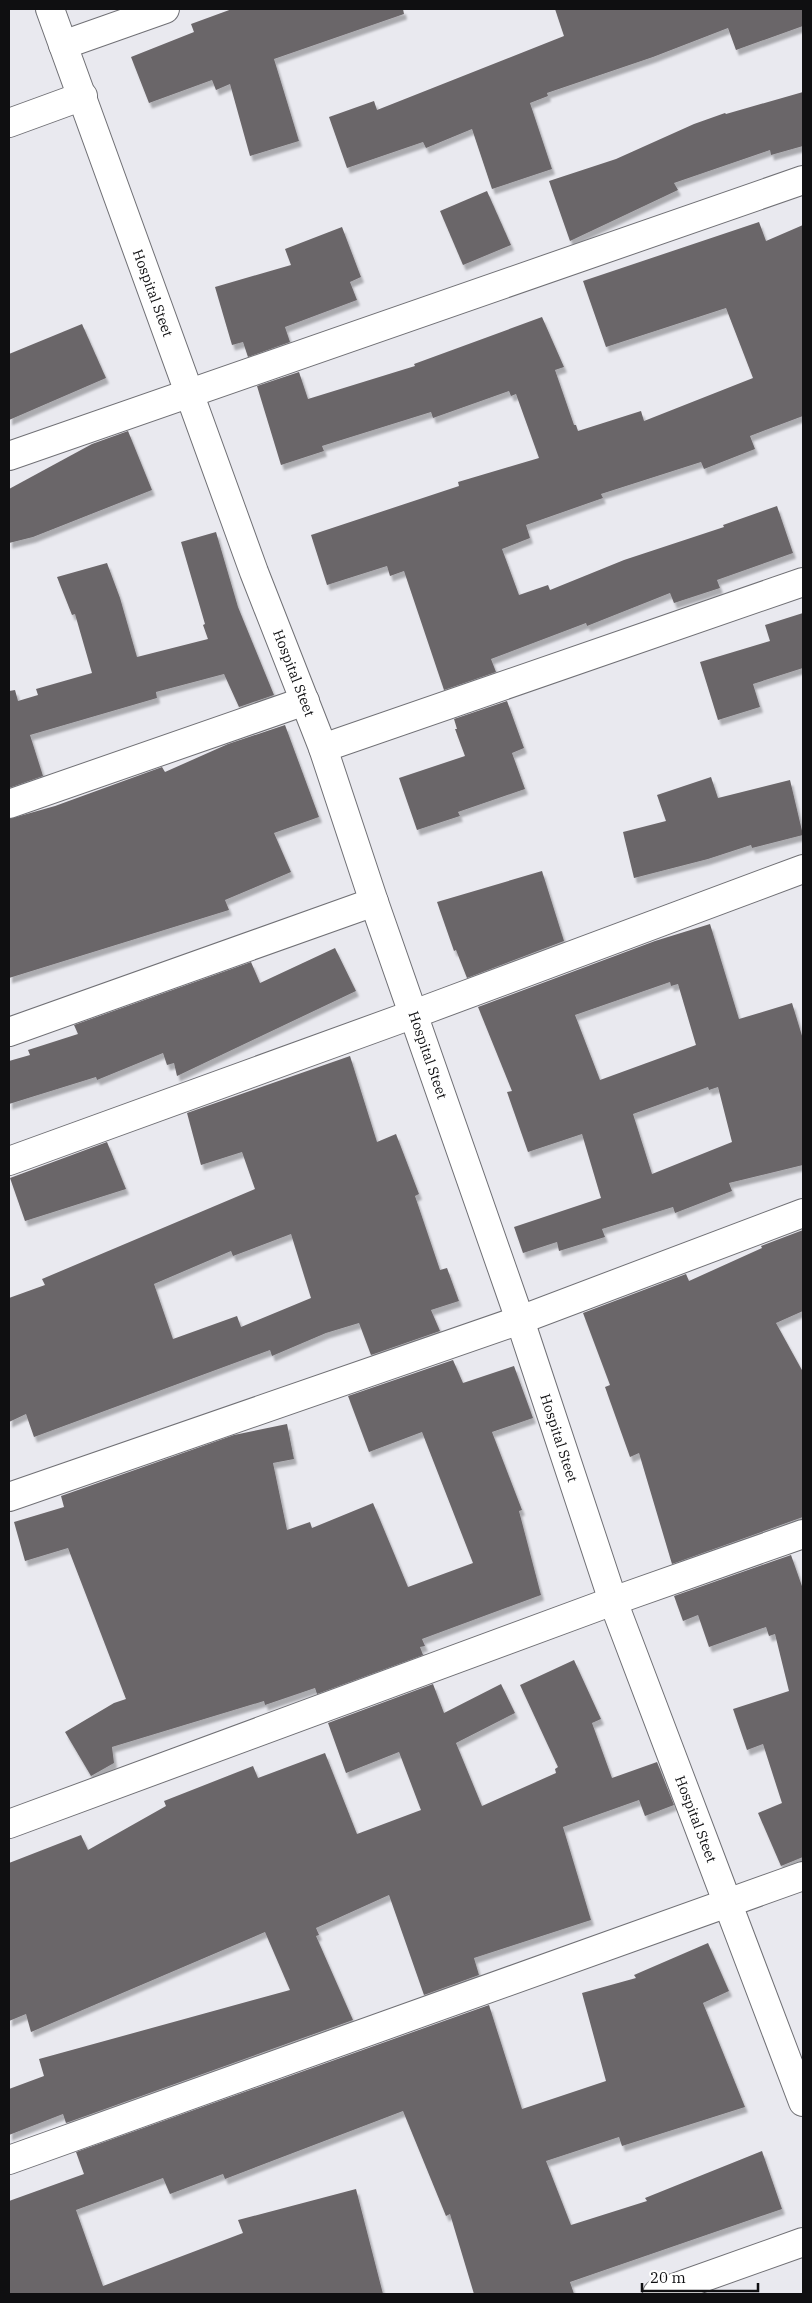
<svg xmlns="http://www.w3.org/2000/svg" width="812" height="2303" font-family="'IBM Plex Serif',serif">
<defs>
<filter id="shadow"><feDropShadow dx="3" dy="5.5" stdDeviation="1" flood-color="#0004"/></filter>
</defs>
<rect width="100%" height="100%" fill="#e9e9ef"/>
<g fill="#6b6669" fill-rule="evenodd" filter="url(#shadow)">
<path d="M232,9H403L404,14L274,59L299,141L250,156L230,84L216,90L212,80L149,103L131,57L194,32L191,24Z"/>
<path d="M555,9H803V26L736,50L728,28L653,57L547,93L548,96L530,103L552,169L492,189L472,129L426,148L423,142L347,168L329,117L374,101L377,110L564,36Z"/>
<path d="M803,92V146L771,155L770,150L674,183L678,190L570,241L549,181L616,159L694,124L725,113L726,114Z"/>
<path d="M487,191L511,245L463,265L440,211Z"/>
<path d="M759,222L766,241L803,225V416L750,436L755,449L704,469L701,462L601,494L603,498L526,525L530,538L502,549L519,595L548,585L550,590L624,560L724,527L723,525L777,506L793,553L717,580L720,588L674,603L670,593L587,626L586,623L491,659L496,672L444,690L404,571L390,576L387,566L327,585L311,535L459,486L458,482L539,458L516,394L511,396L509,391L433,418L431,412L322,446L324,451L281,465L257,386L299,372L308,399L415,366L414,364L542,317L564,367L555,370L574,425H576L578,431L641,411L644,421L753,378L726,308L606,347L583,281Z"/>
<path d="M342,227L361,277L350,282L357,300L285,327L290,342L248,357L243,342L232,345L215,287L291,265L285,249Z"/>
<path d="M82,324L106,378L9,420V354Z"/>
<path d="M128,431L152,490L33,537L9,543V489L92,444Z"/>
<path d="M216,532L238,607L274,695L239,707L224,674L156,692L157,698L30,735L43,776L9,788V691L15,690L18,701L38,695L36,689L92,673L75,614L72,615L57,577L107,563L120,598L137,657L208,639L203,625L205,624L181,542Z"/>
<path d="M803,613V668L753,684L760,707L718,720L700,662L770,641L765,625Z"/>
<path d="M507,701L524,748L512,753L525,789L458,812L460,816L417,830L399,778L465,756L455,729H457L454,719Z"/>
<path d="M285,725L319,817L274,833L291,872L225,900L229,910L9,978V819L55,806L162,767L165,772L228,744Z"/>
<path d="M711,777L718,798L790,780L803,835L752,848L751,845L708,859L634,878L623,832L666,821L657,795Z"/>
<path d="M542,871L564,941L467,978L456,950L454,951L437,902Z"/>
<path d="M710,924L739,1019L792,1003L803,1039V1165L729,1183L732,1191L675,1213L673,1207L602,1229L605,1237L559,1251L557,1242L523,1253L514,1227L601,1198L582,1134L528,1152L507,1092L512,1091L478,1007L655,941ZM670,982L671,986L678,984L696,1045L600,1080L575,1015ZM708,1087L709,1090L718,1087L732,1142L652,1174L633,1114Z"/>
<path d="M335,948L356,991L177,1076L174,1063L167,1065L163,1053L97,1080L96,1077L9,1104V1061L30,1055L28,1050L78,1034L74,1025L251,962L260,983Z"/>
<path d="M350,1056L377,1142L396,1134L419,1194L415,1196L440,1270L447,1268L459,1301L431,1310L440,1331L371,1355L359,1323L326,1333L272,1356L270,1350L34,1437L26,1414L9,1422V1298L45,1285L42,1279L255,1189L242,1152L201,1165L187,1113ZM291,1234L311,1298L241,1327L237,1316L173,1339L154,1284L231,1251L233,1256Z"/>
<path d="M107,1142L126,1189L25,1221L10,1178Z"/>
<path d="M803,1230V1311L776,1323L803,1372V1517L672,1564L639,1453L630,1457L605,1387L610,1385L583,1313L686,1274L689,1281L762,1248L761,1246Z"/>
<path d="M453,1360L463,1383L514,1366L533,1418L492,1432L522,1510L519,1511L541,1595L422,1639L425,1646L420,1647L423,1655L317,1694L315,1688L265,1705L264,1701L112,1747L114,1763L91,1776L65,1732L114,1703L126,1699L68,1548L25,1561L14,1522L64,1507L61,1496L234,1435L287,1424L294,1459L273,1463L287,1530L310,1522L312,1528L373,1503L408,1587L473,1563L422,1432L369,1452L348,1396Z"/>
<path d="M791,1555L803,1589V1857L781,1866L758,1813L782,1803L763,1744L747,1750L733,1709L789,1691L775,1634L769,1636L766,1627L709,1647L698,1615L683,1621L674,1596Z"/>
<path d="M574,1660L601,1719L592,1723L612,1778L657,1762L674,1805L645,1816L639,1800L563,1827L591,1920L474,1958L479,1975L424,1995L389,1895L316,1928L319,1935L316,1936L353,2020L66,2123L63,2114L9,2135V2089L44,2076L39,2059L290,1990L265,1932L31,2032L26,2014L9,2021V1863L81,1835L88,1850L166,1806L164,1801L253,1766L258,1778L325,1753L357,1834L421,1810L399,1752L346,1773L328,1723L433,1684L444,1713L501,1684L515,1713L456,1743L482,1806L556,1773L555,1769L558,1767L520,1685Z"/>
<path d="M708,1943L729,1991L703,2003L745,2107L622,2146L619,2137L546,2161L571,2225L647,2201L645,2198L762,2151L782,2209L570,2282L574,2294H474L450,2214L446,2216L403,2111L225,2179L223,2174L170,2194L163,2178L76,2210L103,2286L243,2233L238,2220L356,2189L383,2294H9V2201L84,2174L76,2152L489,2005L522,2109L606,2081L582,1993L636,1978L634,1975Z"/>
</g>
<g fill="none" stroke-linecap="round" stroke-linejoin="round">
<defs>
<g id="minor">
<path d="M63,45L165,9"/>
<path d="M9,123L83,96"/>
<path d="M9,456L803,180"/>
<path d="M323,748L803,582"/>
<path d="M9,804L305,701"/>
<path d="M9,1032L374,902"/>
<path d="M9,1161L414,1014L803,869"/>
<path d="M9,1497L520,1320L803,1213"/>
<path d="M9,1824L613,1601L803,1534"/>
<path d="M9,2160L803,1876"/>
<path d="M657,2294L803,2242"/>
</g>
<path id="tertiary" d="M50,9L254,572L323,748L374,902L520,1320L613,1601L803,2102"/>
</defs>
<use href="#minor" stroke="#707075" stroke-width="30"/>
<use href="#tertiary" stroke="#707075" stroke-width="30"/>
<use href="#minor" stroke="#fff" stroke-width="28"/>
<use href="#tertiary" stroke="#fff" stroke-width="28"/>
</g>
<g text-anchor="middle" stroke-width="4" stroke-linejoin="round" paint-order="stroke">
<g font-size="14" fill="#0f0f11" stroke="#fff">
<text transform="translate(153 293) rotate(70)" y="5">Hospital Steet</text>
<text transform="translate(294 673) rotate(69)" y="5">Hospital Steet</text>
<text transform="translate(428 1055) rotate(71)" y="5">Hospital Steet</text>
<text transform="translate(559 1438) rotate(72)" y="5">Hospital Steet</text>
<text transform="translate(696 1819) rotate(69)" y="5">Hospital Steet</text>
</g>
</g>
<rect width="812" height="2303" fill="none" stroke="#0f0f11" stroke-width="20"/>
<path d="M642 2283v8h116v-8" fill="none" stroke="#0f0f11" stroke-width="2.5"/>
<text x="650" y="2283" font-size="15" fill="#0f0f11" stroke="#ffffff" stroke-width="4" paint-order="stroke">20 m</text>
</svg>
